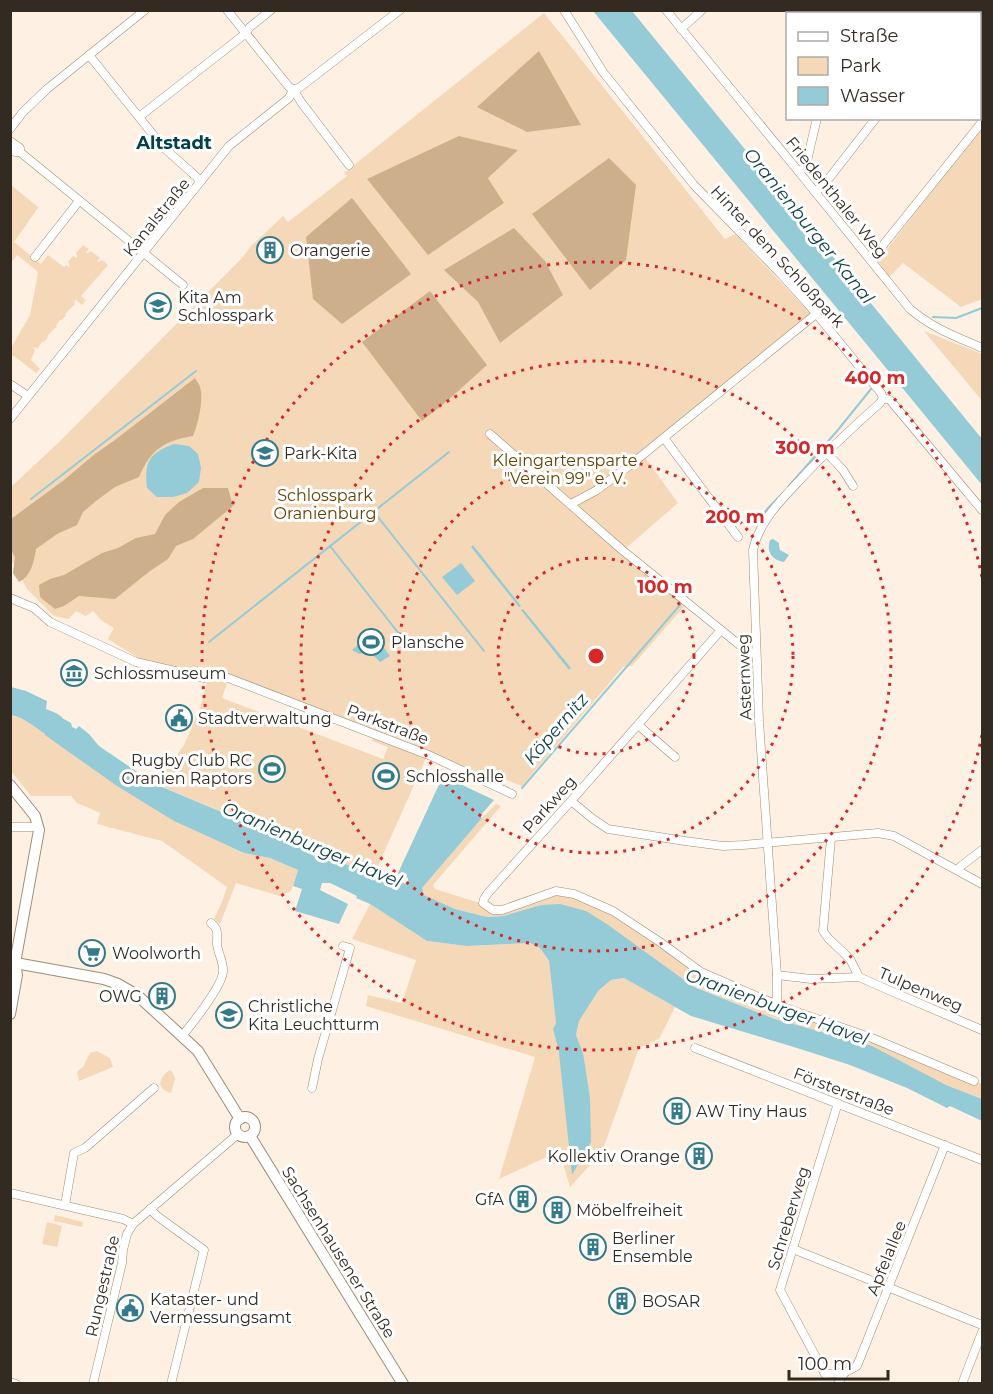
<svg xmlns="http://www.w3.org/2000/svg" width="993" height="1394" font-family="Montserrat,sans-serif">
<rect width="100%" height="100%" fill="#fef1e3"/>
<g fill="#f5d8b7" fill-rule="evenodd">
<path d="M544,13L725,239L735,234L813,316L644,456L678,503L625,549L689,601L632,666L623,667L522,786L504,779L501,785L406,741L214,669L188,671L140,659L108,639L114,628L102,621L93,611L86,616L76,611L69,619L54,616L27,589L15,566L11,560V487L58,443L242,258L251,246L283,216L288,222L347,176L344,173ZM459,136L517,150L488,178L504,203ZM445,269L563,295L500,343L478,302Z"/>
<path d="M982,126V299L961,307L903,263L889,277L878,261Z"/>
<path d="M11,185L38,207V208L14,242L41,264L48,255L64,267L66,265L69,267L70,266L68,262L73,256L77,258V256L76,253L83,245L89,249L86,252L88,253L91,251L100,258L97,261L98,262L102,260L108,265L81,296L86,300L82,305L76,300L74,303L75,304L65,314L66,315L62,320H60L56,325L57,326L47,336L48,337L44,342L43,341L37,349L35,347L33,348L35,350L31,360L40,369L36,373L14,356H12L11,358V348L30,315L38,273L36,270L17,255L11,263Z"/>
<path d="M924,331L982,354V401L979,397Z"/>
<path d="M214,677L227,684L222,698L383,759L388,747L372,741L374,737L426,758L374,875L367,873L156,784L184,745L199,711L208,679Z"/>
<path d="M10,715L17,717L32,724L174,821L244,853L270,858L298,870L291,891L280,896L236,883L220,924L214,919L222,902L227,887L162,841L97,824L100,813L77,803L71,796H31L11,771Z"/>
<path d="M496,804L501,806L433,885L435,889L486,905L493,910L556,891L613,911L701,972L923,1059L982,1084V1099L694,987L607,924L541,905L503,916L487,917L455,909L424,895L422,888L482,818Z"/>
<path d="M370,904L427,941L467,946L530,943L540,948L549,961L556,1023L553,1029L559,1053H583L576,1035L579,1021L599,990L611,980L624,978L675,1007L659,1039L639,1048L602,1152L570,1187L563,1163L562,1150L499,1179L535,1057L366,1006L368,995L402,1003L416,960L352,939Z"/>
<path d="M97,1051L110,1058L113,1067L79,1081L77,1072L83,1067L90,1053Z"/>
<path d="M170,1070L173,1073L175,1079L171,1093C155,1089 159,1077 170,1070Z"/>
<path d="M55,1215L83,1222L82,1227L54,1221Z"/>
<path d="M47,1222L62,1226L57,1247L42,1244Z"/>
</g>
<g fill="#cdaf8c">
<path d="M539,51L581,125L527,132L477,107Z"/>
<path d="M459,136L518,150L488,178L504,203L428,255L367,179Z"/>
<path d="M609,158L636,185L626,260L590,290L532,214Z"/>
<path d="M352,198L411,274L342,324L313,299L306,237Z"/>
<path d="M514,228L545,261L563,295L500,343L478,302L444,270Z"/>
<path d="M430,291L487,365L447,401L422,421L362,342Z"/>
<path d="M195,378C196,381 199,383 200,387C204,399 198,424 193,436C164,441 151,449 139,477L115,487L96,501L83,512L77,525L57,534L36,549C34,562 31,576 19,582L13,573L15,557L11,550V519L64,480L95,454L115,440Z"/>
<path d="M203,488H228L233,506L193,539L176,546L168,559L150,571L115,599L79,596L64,606L55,609L40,597L39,585L50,579L64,575L102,553L118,548L136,538L155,534L165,515L179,502Z"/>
</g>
<g fill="#94cbd7">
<path d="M593,11H632L982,439V485Z"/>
<path d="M174,444L189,446L198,454L201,468L199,482L187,493L173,497H157L147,488C144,462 149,453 174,444Z"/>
<path d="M773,539L779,543V546L780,550L789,555L784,562C772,560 766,552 770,540Z"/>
<path d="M473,545L521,606L519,607L471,547Z"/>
<path d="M461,563L475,581L457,595L442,577Z"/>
<path d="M523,609L571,668L569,670L521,610Z"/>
<path d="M373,633L390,656L380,662L370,652L359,654L352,650Z"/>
<path d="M11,687L26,691L47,701L46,709L56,713L62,717V718L71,723L72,727L76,729L79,726L89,734L99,746L155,784L367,873L382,874L406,884L408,883V878L398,873L443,776L494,800L480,816L482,818L422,888L424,895L455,909L487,917L503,916L541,905L560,904L586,911L607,924L694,987L775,1019L872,1046L946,1085L982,1099V1121L950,1106L947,1108L907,1088L850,1065L797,1048L691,1016L624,978L611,980L599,990L579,1021L576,1035L583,1053L590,1098L591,1142L572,1175L559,1053L553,1029L556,1023L549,961L540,948L530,943L467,946L427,941L370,904L356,898L357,896L330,883H322L320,890L348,904L339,924L295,911L302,889L293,886L298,870L270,858L244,853L174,821L117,786L45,735V734C34,726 24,718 11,715Z"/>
</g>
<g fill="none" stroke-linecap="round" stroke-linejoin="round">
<g stroke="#94cbd7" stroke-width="2">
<path d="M933,317L956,318L982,308"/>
<path d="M788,487L837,431L871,389"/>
<path d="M31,499L196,371"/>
<path d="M374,512L484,651"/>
<path d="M760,520L767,509L784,492"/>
<path d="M330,546L411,649"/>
<path d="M209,642L449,452"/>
<path d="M522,788L680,605"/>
</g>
<defs>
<g id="minor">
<path d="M227,10L289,87L293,89L301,102L349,165"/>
<path d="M564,10L603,72L694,185L779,272L809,305L881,393L883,398L890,400L982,510"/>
<path d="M666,10L799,172L910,309C934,329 955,336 982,348"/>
<path d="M841,14L842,10"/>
<path d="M959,14L962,10"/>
<path d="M681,29L702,10"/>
<path d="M89,55L163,147L201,181"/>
<path d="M139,117L245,34L250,27L271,10"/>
<path d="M10,129L23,112L47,89L145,10"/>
<path d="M10,141L20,148V152L183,285"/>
<path d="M10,149L15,152H20"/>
<path d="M799,172L806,165L817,118"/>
<path d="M815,192L823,186L876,118"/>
<path d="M35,257L79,201"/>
<path d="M871,260L982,122"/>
<path d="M10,384L28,396"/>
<path d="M10,419L229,146L289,98L293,89L299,88L400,10"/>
<path d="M490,434L621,549L747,651L752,653L756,652"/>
<path d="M664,438L738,537"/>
<path d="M826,452L843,470L853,486"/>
<path d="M571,504L597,490L634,462L816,314"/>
<path d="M10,598L34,608L50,622L136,662L205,678L215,673L223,676L431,756L512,794"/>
<path d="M721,630L571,801L488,893L484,899L483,903L493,910H502L556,891L574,894L613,911L660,942L701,972L777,1005L872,1038L974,1081"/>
<path d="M638,725L675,757"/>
<path d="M571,801L593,819L608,829L685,841L723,846L743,845L878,833L894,836L982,884"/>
<path d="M10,827H32L38,826"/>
<path d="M831,838L823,931L828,938L850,959L859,977"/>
<path d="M958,870L961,866L982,850"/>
<path d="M777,975L811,979L859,977L893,992L982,1030"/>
<path d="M777,1005V975L759,721L753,550C759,522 780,501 799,481C825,453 852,428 880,403L883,398"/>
<path d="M182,1036C192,1024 222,986 223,972C224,962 218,954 217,944C217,935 219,929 211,923"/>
<path d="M695,1048L982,1160"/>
<path d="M312,1088L318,1059L350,948L343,946"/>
<path d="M10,1193L123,1219L133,1224"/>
<path d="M65,1205L74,1153L85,1148L154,1088"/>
<path d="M150,1209L157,1216L204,1250L171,1384"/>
<path d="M793,1249L982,1325"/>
<path d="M844,1373L857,1366L945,1145"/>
<path d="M10,1382L16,1384"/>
<path d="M93,1384L122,1263L123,1250L127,1234L133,1224L238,1134"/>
<path d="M838,1384L844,1373L825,1374L780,1290L838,1103"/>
<path d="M962,1384L982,1332"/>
</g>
<g id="major">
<path d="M10,785L35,816L39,830L15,963L10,972"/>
<path d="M10,962L104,979L118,984L137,995L198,1051L240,1119"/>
<path d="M10,1014L17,975L15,963"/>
<circle cx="245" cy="1127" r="10"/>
<path d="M250,1136L403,1384"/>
</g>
</defs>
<use href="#minor" stroke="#9f8c76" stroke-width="9"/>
<use href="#major" stroke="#9f8c76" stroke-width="12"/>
<use href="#minor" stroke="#fff" stroke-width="8"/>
<use href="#major" stroke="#fff" stroke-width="10"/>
</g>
<g fill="none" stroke="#d62828" stroke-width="3" stroke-dasharray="3 6">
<circle cx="596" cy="656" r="98"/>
<circle cx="596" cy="656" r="197"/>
<circle cx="596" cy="656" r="295"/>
<path d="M982 735A394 394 0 1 1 982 577"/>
</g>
<defs>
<symbol id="building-ring" viewBox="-11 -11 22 22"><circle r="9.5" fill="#fff" stroke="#357a88" stroke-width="1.5"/><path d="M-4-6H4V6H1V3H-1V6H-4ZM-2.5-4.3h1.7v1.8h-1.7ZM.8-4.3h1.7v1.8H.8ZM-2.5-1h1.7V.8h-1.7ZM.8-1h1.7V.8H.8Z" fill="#357a88"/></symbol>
<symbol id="school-ring" viewBox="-11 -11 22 22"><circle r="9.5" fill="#fff" stroke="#357a88" stroke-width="1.5"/><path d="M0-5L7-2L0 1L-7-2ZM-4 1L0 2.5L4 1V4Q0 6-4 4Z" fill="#357a88"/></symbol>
<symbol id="stadium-ring" viewBox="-11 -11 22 22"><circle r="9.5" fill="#fff" stroke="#357a88" stroke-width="1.5"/><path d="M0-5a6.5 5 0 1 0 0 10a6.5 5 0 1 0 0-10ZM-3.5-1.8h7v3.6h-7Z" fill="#357a88"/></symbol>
<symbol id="museum-ring" viewBox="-11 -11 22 22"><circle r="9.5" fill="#fff" stroke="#357a88" stroke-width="1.5"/><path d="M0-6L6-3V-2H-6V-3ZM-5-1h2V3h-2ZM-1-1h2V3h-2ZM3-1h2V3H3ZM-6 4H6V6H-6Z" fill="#357a88"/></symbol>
<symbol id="civic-ring" viewBox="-11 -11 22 22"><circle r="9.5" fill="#fff" stroke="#357a88" stroke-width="1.5"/><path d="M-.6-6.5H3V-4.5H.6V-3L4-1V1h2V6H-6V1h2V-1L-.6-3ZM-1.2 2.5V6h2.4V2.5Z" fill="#357a88"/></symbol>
<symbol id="supermarket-ring" viewBox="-11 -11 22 22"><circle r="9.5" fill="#fff" stroke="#357a88" stroke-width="1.5"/><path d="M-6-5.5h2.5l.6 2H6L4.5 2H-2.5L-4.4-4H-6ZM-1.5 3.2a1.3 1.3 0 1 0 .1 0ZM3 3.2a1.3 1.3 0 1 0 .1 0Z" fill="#357a88"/></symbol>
</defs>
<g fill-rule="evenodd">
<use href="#building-ring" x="255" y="235" width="30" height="30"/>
<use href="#school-ring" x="143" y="291" width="30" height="30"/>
<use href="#school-ring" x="250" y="438" width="30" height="30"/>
<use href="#stadium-ring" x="356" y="627" width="30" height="30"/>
<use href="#museum-ring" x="59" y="658" width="30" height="30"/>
<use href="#civic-ring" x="164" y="703" width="30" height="30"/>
<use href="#stadium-ring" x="257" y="754" width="30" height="30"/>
<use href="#stadium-ring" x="371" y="761" width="30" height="30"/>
<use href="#supermarket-ring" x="77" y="938" width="30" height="30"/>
<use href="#building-ring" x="147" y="981" width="30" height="30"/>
<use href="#school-ring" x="214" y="1000" width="30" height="30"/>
<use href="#building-ring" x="662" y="1096" width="30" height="30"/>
<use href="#building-ring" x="684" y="1141" width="30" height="30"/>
<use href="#building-ring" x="508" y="1184" width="30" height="30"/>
<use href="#building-ring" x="542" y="1195" width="30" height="30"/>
<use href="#building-ring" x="578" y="1232" width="30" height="30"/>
<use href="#building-ring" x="607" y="1286" width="30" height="30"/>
<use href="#civic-ring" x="115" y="1293" width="30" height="30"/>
</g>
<g text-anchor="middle" stroke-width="6" stroke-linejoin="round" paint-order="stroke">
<g font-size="16" fill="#332b22" stroke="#fff">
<text transform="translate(837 197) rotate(51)" y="6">Friedenthaler Weg</text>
<text transform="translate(156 217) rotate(-51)" y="6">Kanalstraße</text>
<text transform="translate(778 256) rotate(47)" y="6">Hinter dem Schloßpark</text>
<text transform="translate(744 677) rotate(-92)" y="6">Asternweg</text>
<text transform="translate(388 724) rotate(21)" y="6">Parkstraße</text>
<text transform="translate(549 804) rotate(-48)" y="6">Parkweg</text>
<text transform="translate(921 989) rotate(23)" y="6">Tulpenweg</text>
<text transform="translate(844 1091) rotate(21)" y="6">Försterstraße</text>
<text transform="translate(788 1218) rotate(-73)" y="6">Schreberweg</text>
<text transform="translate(339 1252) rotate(58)" y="6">Sachsenhausener Straße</text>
<text transform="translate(886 1258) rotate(-68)" y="6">Apfelallee</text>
<text transform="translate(102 1286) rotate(-77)" y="6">Rungestraße</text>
</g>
<g font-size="16" fill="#332b22" stroke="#fff" text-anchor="start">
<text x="290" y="256">Orangerie</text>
<text x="178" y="303">Kita Am<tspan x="178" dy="18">Schlosspark</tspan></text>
<text x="284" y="459">Park-Kita</text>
<text x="391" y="648">Plansche</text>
<text x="94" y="679">Schlossmuseum</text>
<text x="198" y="724">Stadtverwaltung</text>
<text x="252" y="766" text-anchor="end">Rugby Club RC<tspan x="252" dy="18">Oranien Raptors</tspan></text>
<text x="406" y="782">Schlosshalle</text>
<text x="112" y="959">Woolworth</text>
<text x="142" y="1002" text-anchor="end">OWG</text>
<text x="248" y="1012">Christliche<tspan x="248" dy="18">Kita Leuchtturm</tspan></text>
<text x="696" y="1117">AW Tiny Haus</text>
<text x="680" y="1162" text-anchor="end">Kollektiv Orange</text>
<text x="504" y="1205" text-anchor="end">GfA</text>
<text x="576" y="1216">Möbelfreiheit</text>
<text x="612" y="1244">Berliner<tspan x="612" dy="18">Ensemble</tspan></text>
<text x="150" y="1305">Kataster- und<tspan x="150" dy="18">Vermessungsamt</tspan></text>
<text x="642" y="1307">BOSAR</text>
</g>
<g font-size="16" fill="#684100" stroke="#fff">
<text x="565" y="466">Kleingartensparte<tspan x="565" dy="18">"Verein 99" e. V.</tspan></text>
<text x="325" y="501">Schlosspark<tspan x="325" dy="18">Oranienburg</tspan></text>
</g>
<g font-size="18" font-weight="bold" fill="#01414c" stroke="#fff">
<text x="174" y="149">Altstadt</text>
</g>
<g font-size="18" font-style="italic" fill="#11434c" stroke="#fff">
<text transform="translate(809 226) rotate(51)" y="6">Oranienburger Kanal</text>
<text transform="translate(556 729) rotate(-49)" y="6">Köpernitz</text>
<text transform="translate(312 845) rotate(23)" y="6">Oranienburger Havel</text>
<text transform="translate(777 1007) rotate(20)" y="6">Oranienburger Havel</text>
</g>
</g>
<circle cx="596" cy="656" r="9" fill="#d62828" stroke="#fff" stroke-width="3"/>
<g font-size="18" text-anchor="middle" font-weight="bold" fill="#d62828" stroke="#fff" stroke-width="6" stroke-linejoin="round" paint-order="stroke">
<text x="875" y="384">400 m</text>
<text x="805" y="454">300 m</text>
<text x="735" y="523">200 m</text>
<text x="665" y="593">100 m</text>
</g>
<rect width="993" height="1394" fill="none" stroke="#332b22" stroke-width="24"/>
<rect x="786" y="12" width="195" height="108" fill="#ffffff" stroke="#adaaa7" stroke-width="1.5"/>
<rect x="798" y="32" width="30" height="9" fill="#ffffff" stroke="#adaaa7" stroke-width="1.5"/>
<text x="840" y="42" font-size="18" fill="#332b22">Straße</text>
<rect x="798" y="57" width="30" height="18" fill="#f5d8b7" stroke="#adaaa7" stroke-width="1.5"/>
<text x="840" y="72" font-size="18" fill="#332b22">Park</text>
<rect x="798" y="87" width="30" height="18" fill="#94cbd7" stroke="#adaaa7" stroke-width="1.5"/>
<text x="840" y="102" font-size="18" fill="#332b22">Wasser</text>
<path d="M789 1370v9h99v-9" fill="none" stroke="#332b22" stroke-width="3"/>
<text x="798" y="1370" font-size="18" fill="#332b22" stroke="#ffffff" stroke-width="4.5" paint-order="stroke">100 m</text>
</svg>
